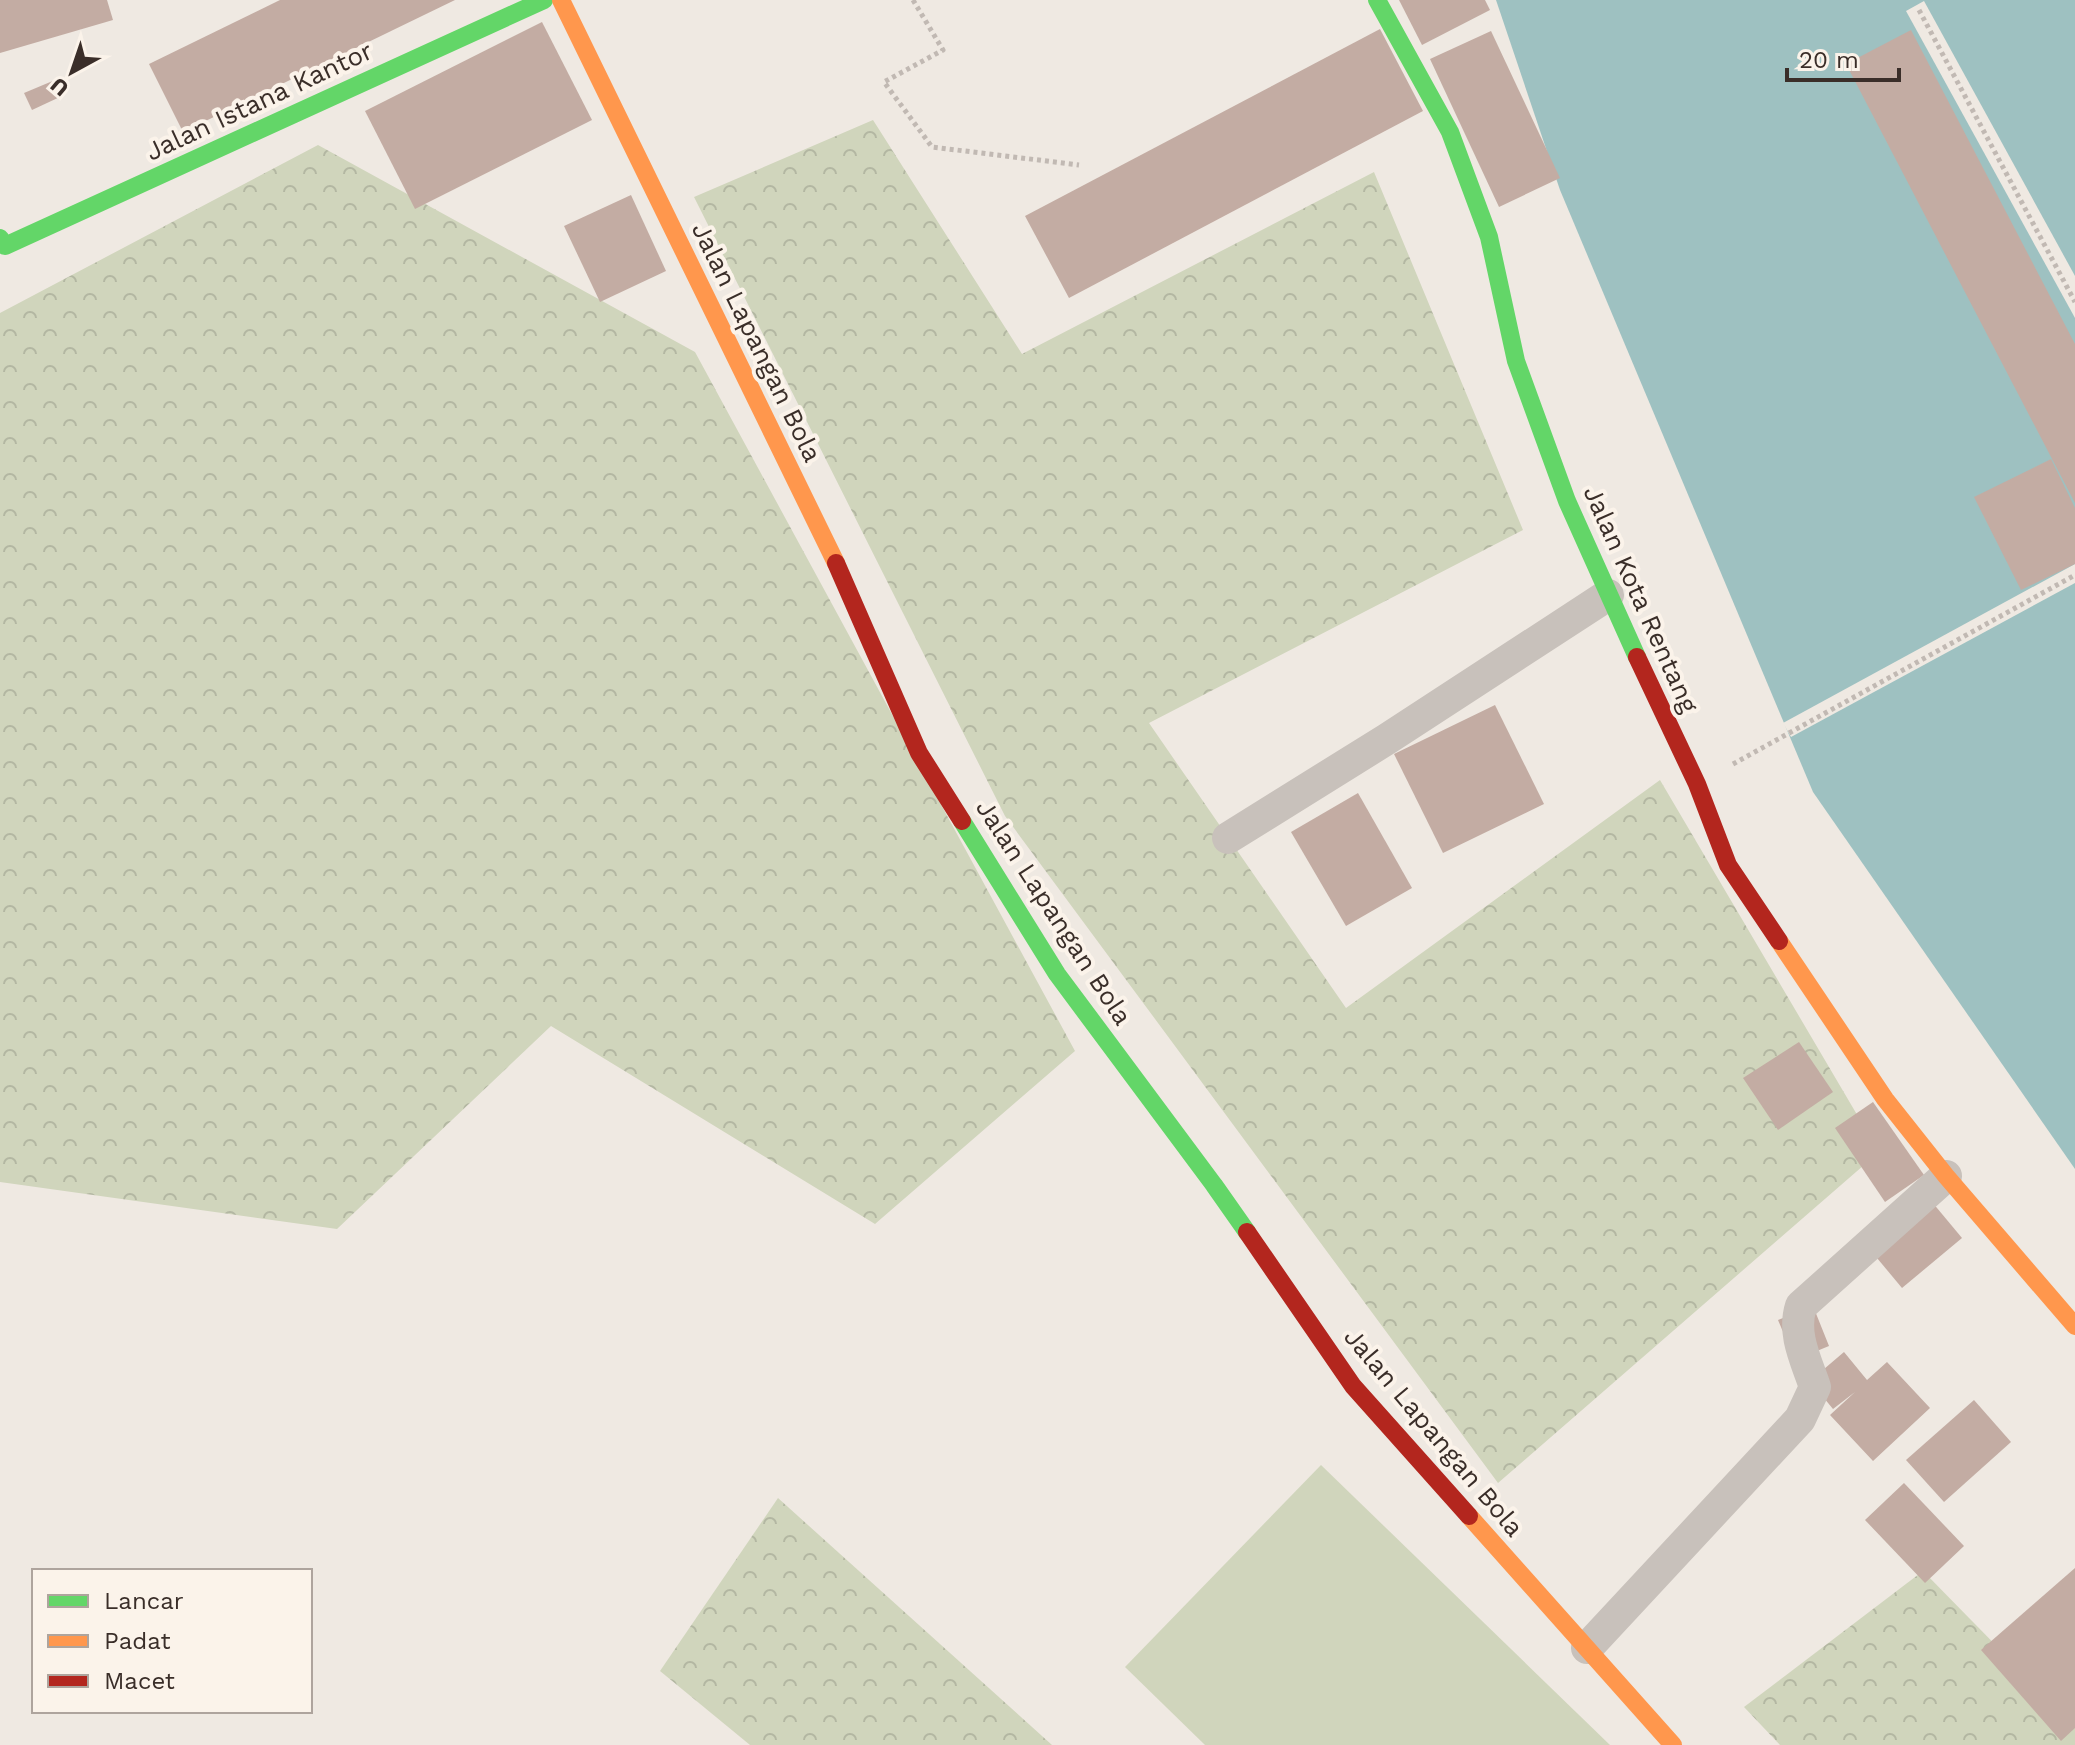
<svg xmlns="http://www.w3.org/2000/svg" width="2075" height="1745" font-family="'Work Sans',sans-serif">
<defs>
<pattern id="forest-crowns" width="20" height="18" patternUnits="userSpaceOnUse" patternTransform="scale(2)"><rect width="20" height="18" fill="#d0d5bc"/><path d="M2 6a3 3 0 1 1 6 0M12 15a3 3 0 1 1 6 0" fill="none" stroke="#b3b7a2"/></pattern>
</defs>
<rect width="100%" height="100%" fill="#efe9e2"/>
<g fill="url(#forest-crowns)">
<path d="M873,120L1022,354L1374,172L1523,530L1149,723L1346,1008L1660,780L1879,1152L1498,1483L1005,816L694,197Z"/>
<path d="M318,145L695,352L1075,1051L875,1224L551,1026L337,1229L0,1182V313Z"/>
<path d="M778,1498L1052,1745H750L660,1671Z"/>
<path d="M1923,1571L2075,1726V1745H1780L1744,1707Z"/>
</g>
<path fill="#d0d5bc" d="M1321,1465L1610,1745H1205L1125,1667Z"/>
<path fill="#9ec1c1" d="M1496,0H2075V1169L1813,792L1560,190Z"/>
<g fill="#efe9e2">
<path d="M1924,1L2075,276V318L1906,11Z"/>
<path d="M2075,564V583L1791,737L1783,723Z"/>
</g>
<g fill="#c3aca3">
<path d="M0,0H107L113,20L0,53Z"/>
<path d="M280,0H455L183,132L149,64Z"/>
<path d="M1399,0H1485L1490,10L1422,45Z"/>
<path d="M542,22L592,120L415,209L365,111Z"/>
<path d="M1380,29L1423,111L1069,298L1025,216Z"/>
<path d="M1911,30L2075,344V503L1846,64Z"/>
<path d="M1491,31L1560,178L1499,207L1430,59Z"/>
<path d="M55,80L62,96L32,110L24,93Z"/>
<path d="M631,195L666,271L600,302L564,226Z"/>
<path d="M2051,459L2075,508V564L2021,590L1974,497Z"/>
<path d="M1495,705L1544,804L1443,853L1394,754Z"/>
<path d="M1358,793L1412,888L1346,926L1291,832Z"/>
<path d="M1799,1042L1833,1092L1778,1130L1743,1078Z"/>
<path d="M1873,1102L1924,1175L1885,1202L1835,1128Z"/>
<path d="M1927,1196L1962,1238L1902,1288L1867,1246Z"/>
<path d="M1813,1306L1829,1346L1795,1360L1778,1320Z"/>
<path d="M1844,1352L1867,1380L1887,1362L1930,1408L1873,1461L1830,1415L1855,1392L1833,1409L1810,1381Z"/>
<path d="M1974,1400L2011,1442L1944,1502L1906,1460Z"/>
<path d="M1904,1483L1964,1546L1925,1583L1865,1520Z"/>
<path d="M2075,1568V1728L2061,1741L1981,1650Z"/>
</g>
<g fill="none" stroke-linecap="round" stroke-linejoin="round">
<g stroke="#c1b9b3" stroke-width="5" stroke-dasharray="4 4" stroke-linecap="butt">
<path d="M913,0L943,50L884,82L932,147L1079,165"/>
<path d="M1919,10L2075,302"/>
<path d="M1733,764L2075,575"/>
</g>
<g stroke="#c8c1bb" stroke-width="32">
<path d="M1228,838L1387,739L1608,595"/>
<path d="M1587,1648L1800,1419L1815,1387C1806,1360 1792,1334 1801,1306L1946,1176"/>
</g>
<g stroke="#63d668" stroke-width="18">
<path d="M1377,0L1450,132L1489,237L1516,361L1567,501L1637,657"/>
<path d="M0,238L5,246L544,0"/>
<path d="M962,821L1057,974L1214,1185L1247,1232"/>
</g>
<g stroke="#ff974d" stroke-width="18">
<path d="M561,0L836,563"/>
<path d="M1779,941L1885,1099L1946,1176L2075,1326"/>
<path d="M1469,1516L1673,1745"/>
</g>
<g stroke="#b3261e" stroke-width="18">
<path d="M836,563L919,753L962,821"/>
<path d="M1637,657L1697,784L1728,865L1779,941"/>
<path d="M1247,1232L1353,1386L1469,1516"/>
</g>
</g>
<g text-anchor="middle" stroke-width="8" stroke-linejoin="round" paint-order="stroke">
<g font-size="26" fill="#3a2e29" stroke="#fbf3ea">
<text transform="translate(259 101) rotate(-25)" y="9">Jalan Istana Kantor</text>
<text transform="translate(757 342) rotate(64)" y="9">Jalan Lapangan Bola</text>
<text transform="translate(1641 599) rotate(66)" y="9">Jalan Kota Rentang</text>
<text transform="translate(1054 912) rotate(57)" y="9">Jalan Lapangan Bola</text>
<text transform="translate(1434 1432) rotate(50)" y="9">Jalan Lapangan Bola</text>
</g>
</g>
<rect x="32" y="1569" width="280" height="144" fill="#fbf3ea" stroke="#aea49d" stroke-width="2"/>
<rect x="48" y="1595" width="40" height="12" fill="#63d668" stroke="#aea49d" stroke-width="2"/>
<text x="104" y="1609" font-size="24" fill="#3a2e29">Lancar</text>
<rect x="48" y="1635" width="40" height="12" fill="#ff974d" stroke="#aea49d" stroke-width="2"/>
<text x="104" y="1649" font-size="24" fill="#3a2e29">Padat</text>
<rect x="48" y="1675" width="40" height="12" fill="#b3261e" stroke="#aea49d" stroke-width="2"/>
<text x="104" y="1689" font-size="24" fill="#3a2e29">Macet</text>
<g transform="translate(72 72) rotate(220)" stroke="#fbf3ea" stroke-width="6" paint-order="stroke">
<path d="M0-6L14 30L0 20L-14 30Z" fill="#3a2e29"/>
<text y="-12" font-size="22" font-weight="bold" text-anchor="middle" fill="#3a2e29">U</text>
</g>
<path d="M1787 68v12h112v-12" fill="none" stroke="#3a2e29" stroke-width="4"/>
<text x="1799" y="68" font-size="24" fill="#3a2e29" stroke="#fbf3ea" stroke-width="6" paint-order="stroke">20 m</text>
</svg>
